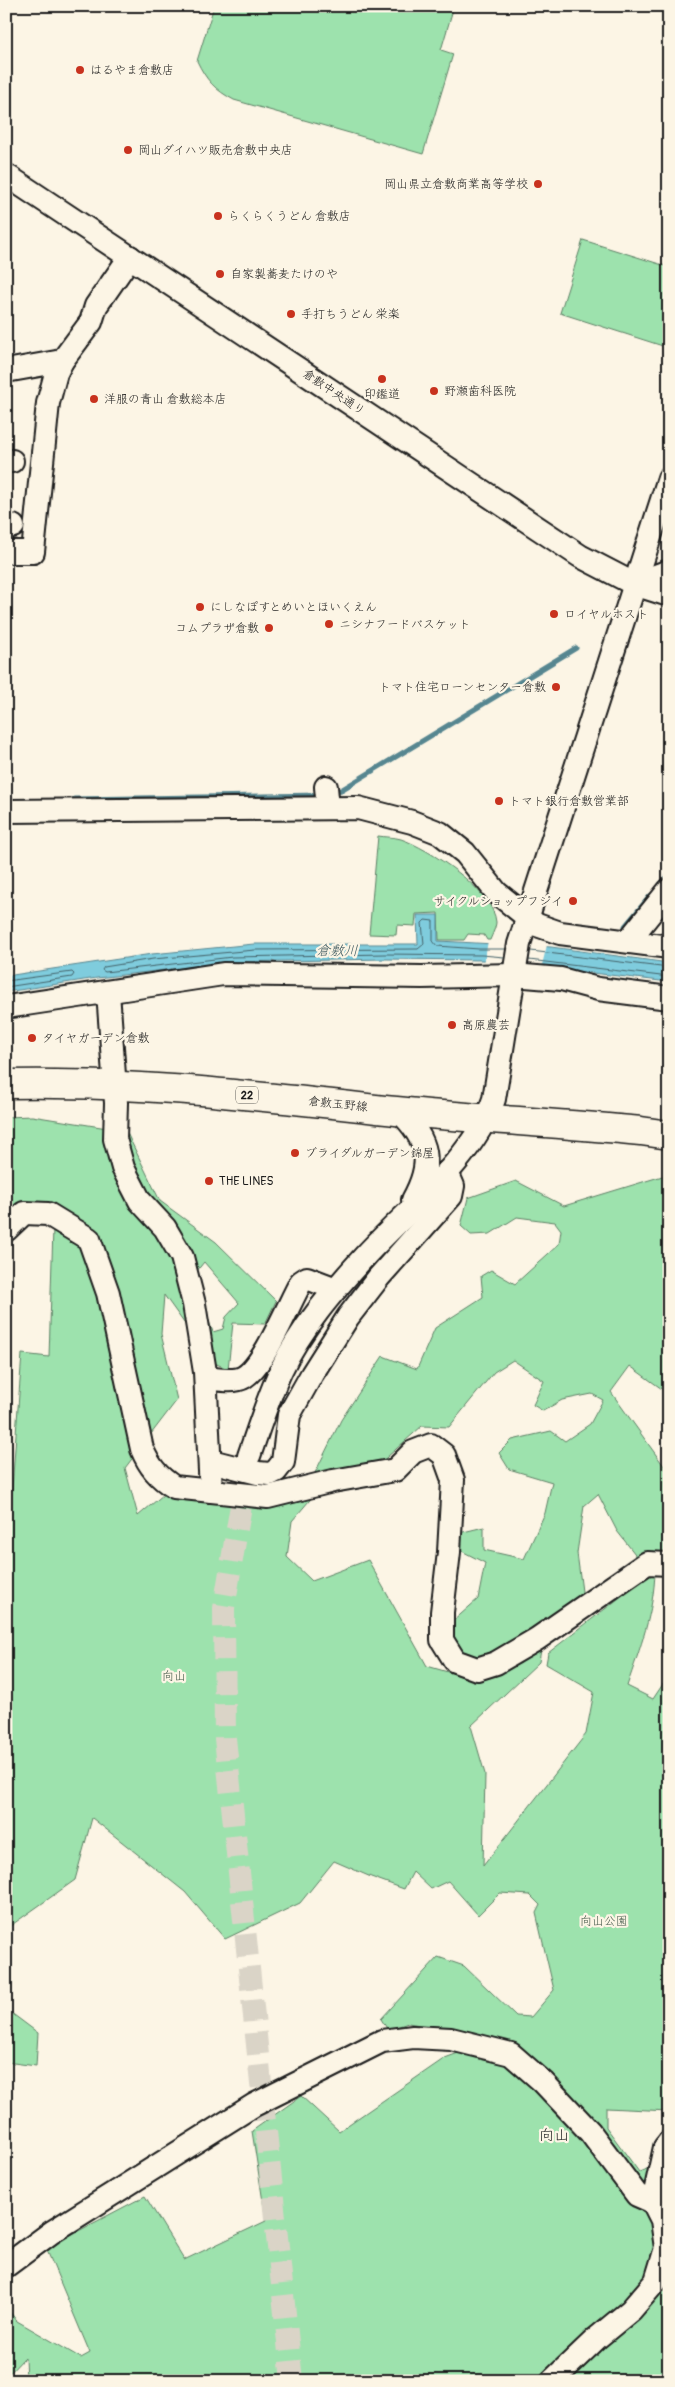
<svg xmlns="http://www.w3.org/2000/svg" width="675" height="2387" font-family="Pangolin,'Klee One',sans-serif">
<rect width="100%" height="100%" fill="#fcf5e5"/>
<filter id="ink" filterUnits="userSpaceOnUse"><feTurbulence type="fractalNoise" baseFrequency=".02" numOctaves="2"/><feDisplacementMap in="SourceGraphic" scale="10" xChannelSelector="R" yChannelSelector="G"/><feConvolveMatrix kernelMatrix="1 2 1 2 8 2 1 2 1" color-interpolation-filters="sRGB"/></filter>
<g filter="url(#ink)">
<g fill="#9de2ad" stroke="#5c7f64" fill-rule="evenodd">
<path d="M214,6H454L441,50L453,54L423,154L234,100C215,90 206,80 197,61Z"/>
<path d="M583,240L669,267V348L560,313Z"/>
<path d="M378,836C385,837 394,837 401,839C428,848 494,891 496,922C496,927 492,935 490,940H487L484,935L468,934L464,940H439L438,913L416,914L415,926L397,925L396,935L369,934Z"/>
<path d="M32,1116L126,1131L160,1201L216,1242L276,1301L265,1324L233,1323L228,1369L212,1362L164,1295L161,1334L177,1400L125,1468L138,1516L170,1489L258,1509L312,1479L341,1420L383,1356L417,1369L435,1328L483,1297L481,1276L491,1270L515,1284L559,1244L561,1230L555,1222L517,1217L490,1234L471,1235L461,1226L468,1198L516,1181L564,1206L669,1174V1398L662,1389L630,1366L611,1392L669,1473V1575L655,1571C654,1612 640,1648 627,1686L653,1699L663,1684L669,1681V2111L606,2108V2127L639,2172L669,2160V2381H26L25,2357L6,2377V2307L17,2321L81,2358L90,2353L46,2248L145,2196L184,2260L266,2221L252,2131L301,2096L339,2131L445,2058L498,2038L408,2023L388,2030L381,2019L438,1957L464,1966L516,2016L531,2017L554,1990L536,1913L540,1905L530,1895L500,1893L478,1915L448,1881L431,1889L413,1872L404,1889L371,1877L334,1861L300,1903L225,1939L185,1892L92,1818L75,1880L6,1929V1518L10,1515L22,1354L49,1357L53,1228L39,1222L23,1225L6,1244V1117ZM204,1262L239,1303L226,1317L223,1329L213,1332L192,1277ZM513,1360L544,1381L533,1405L543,1411L562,1400L592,1394L603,1400L590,1424L565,1441L551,1431L512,1440L499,1453L509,1469L552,1482L545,1513L524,1559L484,1550V1527L459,1533L458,1549L485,1563L478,1599L452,1622L454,1642L468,1659L500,1654L583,1599L577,1553L584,1506L598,1494L617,1531L635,1554L627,1592L548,1653L546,1664L594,1692L586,1734L483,1866L485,1774L471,1726L539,1662L542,1643L521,1663L479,1681L427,1666L368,1560L312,1581L287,1557L292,1521L332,1474L378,1465L422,1426L449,1427L494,1372Z"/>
<path d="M6,2009L38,2033L36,2066L6,2062Z"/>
</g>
<path fill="#7fccdd" stroke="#578690" d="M417,915H438V941L551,947L669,963V982L482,960L385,959L232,962L97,978L6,992V976L152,954L254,944H418Z"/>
<path fill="#fcf5e5" d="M488,941L547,945L541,969L484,963Z"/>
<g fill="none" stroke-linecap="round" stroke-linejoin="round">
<g stroke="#446269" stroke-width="1">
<path d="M531,951L669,968"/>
<path d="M504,957L482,955L385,954L232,957L105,972L102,970L104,967L153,959L255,950L418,949L424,944L422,923L425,920L433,921V941L437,946L479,949H506"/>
<path d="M529,960L669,977"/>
<path d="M6,981L72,972L74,974L72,977L6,987"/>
</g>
<g stroke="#578690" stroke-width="5">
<path d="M331,792L341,790L576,648"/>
<path d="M74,799L321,795"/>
<path d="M659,886L669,875"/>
<path d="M625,926L650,896"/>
</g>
<path stroke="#dad4c7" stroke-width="22" stroke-dasharray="22 11" stroke-linecap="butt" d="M246,1475L224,1608L225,1738L292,2381"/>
<defs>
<g id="minor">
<path d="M6,175L580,556L634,584L669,595"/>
<path d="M6,371L62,361"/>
<path d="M6,461H12"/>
<path d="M6,527L13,526"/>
<path d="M6,552H33L48,403L56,373L62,361L91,322L96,306L130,257"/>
<path d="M634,584L669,571"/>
<path d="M326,787L328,808"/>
<path d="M6,811L358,808L412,822L440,833L465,853L497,893L537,925L560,933L669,947"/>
<path d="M628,941L669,890"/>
<path d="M108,992L116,1103L115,1139L123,1168L140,1201L165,1228L182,1257L194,1304L205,1372L211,1491"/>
<path d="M6,1007L223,974L422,977L513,975L561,979L598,989L669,998"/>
<path d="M399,1111C429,1140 434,1162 413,1200"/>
<path d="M6,1230L24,1213L48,1214L89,1239L108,1293L142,1449C149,1466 158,1477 174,1487L268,1497L333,1481L395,1470L413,1452L431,1445L444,1455L453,1480L449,1552L442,1612V1640L455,1661L477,1669L496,1663L537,1639L647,1563L669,1564"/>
<path d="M206,1378C217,1379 234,1383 244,1377C265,1364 288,1305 301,1282L307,1278L336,1289"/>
<path d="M249,1456C259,1427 268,1398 281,1370C301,1328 333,1291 364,1257C406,1211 474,1159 494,1099L519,944L669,478"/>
<path d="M211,1461L258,1473L270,1474L276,1471L283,1462L289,1415L312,1374L348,1317L379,1277L451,1196L453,1186L447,1172"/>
<path d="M6,2266L52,2232L254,2105L382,2041L413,2037L451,2039L511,2054L543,2082L590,2132L637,2195L653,2202"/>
<path d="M552,2381L597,2338L631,2310L656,2281L666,2248L662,2220L653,2202L665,2147L669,2142"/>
</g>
<path id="major" d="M6,1084C136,1081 267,1097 396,1111C477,1119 560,1123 641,1131L669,1135"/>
</defs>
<use href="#minor" stroke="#1c1c1c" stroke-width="26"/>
<use href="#major" stroke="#1c1c1c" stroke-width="31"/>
<use href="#minor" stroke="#fcf5e5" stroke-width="22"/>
<use href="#major" stroke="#fcf5e5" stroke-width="28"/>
</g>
</g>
<g fill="#c8321e" stroke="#fcf5e5" stroke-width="2">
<circle cx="80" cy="70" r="5"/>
<circle cx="128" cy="150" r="5"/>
<circle cx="538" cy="184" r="5"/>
<circle cx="218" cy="216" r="5"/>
<circle cx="220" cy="274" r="5"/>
<circle cx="291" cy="314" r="5"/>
<circle cx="382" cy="379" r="5"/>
<circle cx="434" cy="391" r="5"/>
<circle cx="94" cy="399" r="5"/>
<circle cx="200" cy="607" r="5"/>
<circle cx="554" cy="614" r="5"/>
<circle cx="329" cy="624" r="5"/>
<circle cx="269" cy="628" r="5"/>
<circle cx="556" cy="687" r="5"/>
<circle cx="499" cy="801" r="5"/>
<circle cx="573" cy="901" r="5"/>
<circle cx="452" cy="1025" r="5"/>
<circle cx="32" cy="1038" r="5"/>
<circle cx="295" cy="1153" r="5"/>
<circle cx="209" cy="1181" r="5"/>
</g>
<g text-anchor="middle" stroke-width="4.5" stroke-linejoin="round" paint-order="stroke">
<rect fill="#fcf5e5" stroke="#5f5d58" stroke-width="1" x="236" y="1086.5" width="22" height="17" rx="4"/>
<g font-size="11" font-weight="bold" fill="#1c1c1c">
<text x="247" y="1099">22</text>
</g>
<g font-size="12" fill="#1c1c1c" stroke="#fcf5e5" text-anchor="start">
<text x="90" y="74">はるやま倉敷店</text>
<text x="138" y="154">岡山ダイハツ販売倉敷中央店</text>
<text x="528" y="188" text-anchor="end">岡山県立倉敷商業高等学校</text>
<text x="228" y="220">らくらくうどん 倉敷店</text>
<text x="230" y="278">自家製蕎麦たけのや</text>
<text x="301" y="318">手打ちうどん 栄楽</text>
<text x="444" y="395">野瀬歯科医院</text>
<text x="382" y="398" text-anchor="middle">印鑑道</text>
<text x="104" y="403">洋服の青山 倉敷総本店</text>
<text x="210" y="611">にしなぽすとめいとほいくえん</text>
<text x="564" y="618">ロイヤルホスト</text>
<text x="339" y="628">ニシナフードバスケット</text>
<text x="259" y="632" text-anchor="end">コムプラザ倉敷</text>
<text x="546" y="691" text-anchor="end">トマト住宅ローンセンター倉敷</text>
<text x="509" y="805">トマト銀行倉敷営業部</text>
<text x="563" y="905" text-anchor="end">サイクルショップフジイ</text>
<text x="462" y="1029">高原農芸</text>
<text x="42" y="1042">タイヤガーデン倉敷</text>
<text x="305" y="1157">ブライダルガーデン錦屋</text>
<text x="219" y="1185">THE LINES</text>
</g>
<g font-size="12" fill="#1c1c1c" stroke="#fcf5e5">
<text transform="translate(334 392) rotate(34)" y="4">倉敷中央通り</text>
<text transform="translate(338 1104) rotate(6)" y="4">倉敷玉野線</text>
</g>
<g font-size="12" fill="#435748" stroke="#fcf5e5">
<text x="174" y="1680">向山</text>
<text x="604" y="1925">向山公園</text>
</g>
<g font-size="14" font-style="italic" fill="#3f5a60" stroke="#fcf5e5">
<text transform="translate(337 950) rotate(1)" y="5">倉敷川</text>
</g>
<g font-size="15" fill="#1c1c1c" stroke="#fcf5e5">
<text x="554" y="2140">向山</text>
</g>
</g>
<rect width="675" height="2387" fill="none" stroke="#fcf5e5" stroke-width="25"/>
<rect x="12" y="12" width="650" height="2362" fill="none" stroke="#1c1c1c" stroke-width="2" filter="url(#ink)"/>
</svg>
